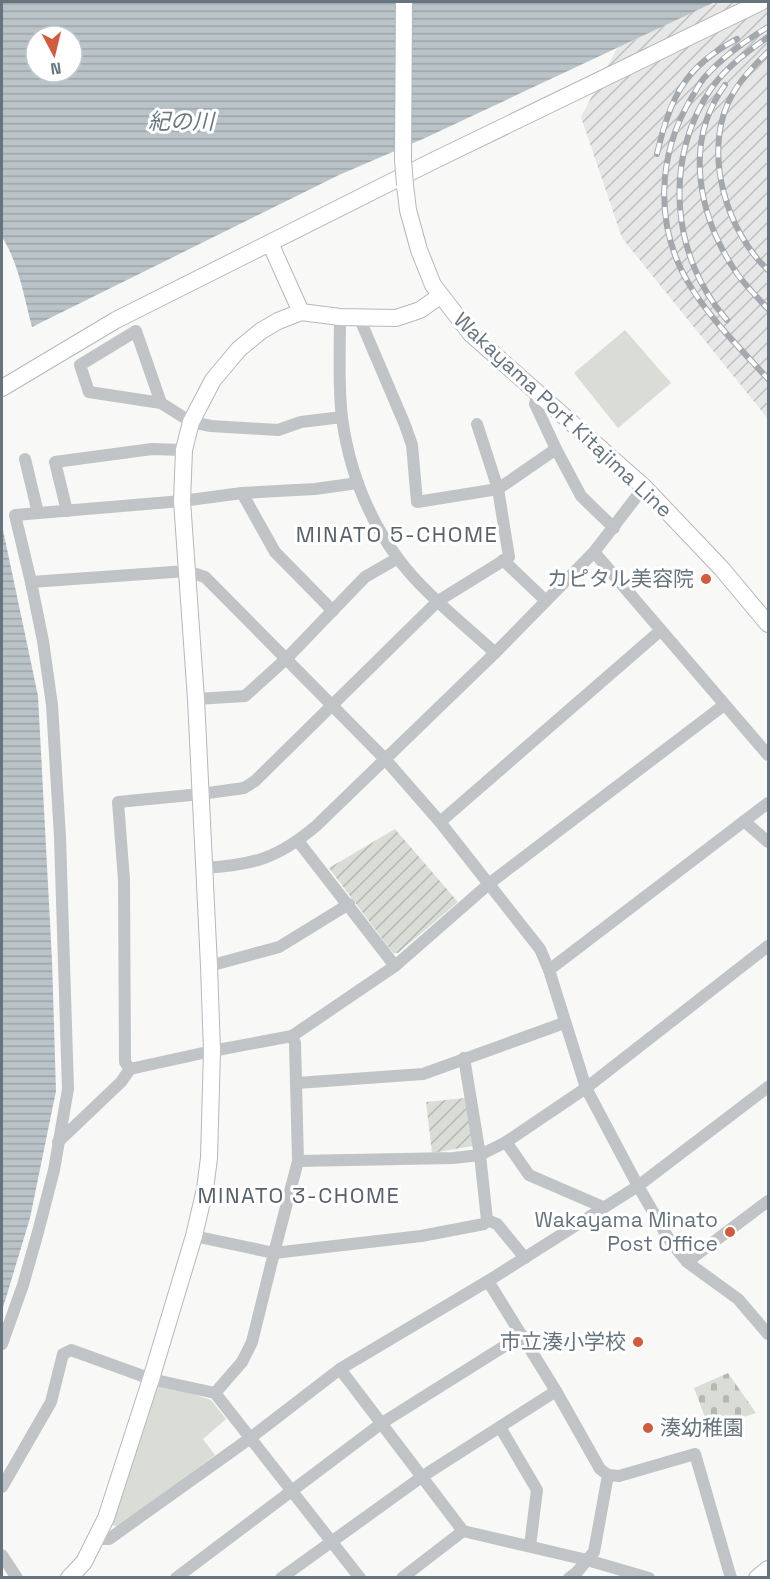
<svg xmlns="http://www.w3.org/2000/svg" width="770" height="1579" font-family="'Space Grotesk','Noto Sans JP',sans-serif">
<defs>
<pattern id="industrial-furrows" width="10" height="10" patternUnits="userSpaceOnUse" patternTransform="scale(1.5)"><rect width="10" height="10" fill="#e6e7e6"/><path d="M-1 1l2-2M0 10L10 0M9 11l2-2" fill="none" stroke="#bec0c0"/></pattern>
<pattern id="cemetery-stones" width="16" height="16" patternUnits="userSpaceOnUse" patternTransform="scale(1.5)"><rect width="16" height="16" fill="#d9ddd6"/><path d="M2 7V4a2 2 0 0 1 4 0v3zM10 15v-3a2 2 0 0 1 4 0v3z" fill="#b4b8b3"/></pattern>
<pattern id="garden-furrows" width="10" height="10" patternUnits="userSpaceOnUse" patternTransform="scale(1.5)"><rect width="10" height="10" fill="#d9ddd6"/><path d="M-1 1l2-2M0 10L10 0M9 11l2-2" fill="none" stroke="#b4b8b3"/></pattern>
<pattern id="water-rules" width="6" height="5" patternUnits="userSpaceOnUse" patternTransform="scale(1.5)"><rect width="6" height="5" fill="#bac4c8"/><path d="M0 2.5h6" fill="none" stroke="#9ba4a8"/></pattern>
</defs>
<rect width="100%" height="100%" fill="#f8f8f6"/>
<path fill="url(#industrial-furrows)" d="M715,2H768V419L622,238L581,117L617,48Z"/>
<path fill="url(#cemetery-stones)" d="M728,1373L756,1413L737,1419L738,1425L711,1433L694,1388Z"/>
<g fill="#d9ddd6">
<path d="M625,330L671,383L618,428L574,373Z"/>
<path d="M159,1383L211,1400L226,1419L203,1439L215,1455L119,1527L112,1525Z"/>
</g>
<g fill="url(#garden-furrows)">
<path d="M395,829L458,902L398,953H393L329,868Z"/>
<path d="M465,1098L473,1146L432,1153L426,1102Z"/>
</g>
<g fill="url(#water-rules)" fill-rule="evenodd">
<path d="M2,2H715L425,138L339,175L32,327C24,297 19,264 2,237ZM36,36H72V72H36Z"/>
<path d="M2,525L38,696L52,960L56,1091L30,1218L2,1311Z"/>
</g>
<g fill="none" stroke-linecap="round" stroke-linejoin="round">
<defs>
<g id="secondary">
<path d="M405,185L408,210L419,250L433,285L471,334L644,487L722,569L768,624"/>
<path d="M270,243L301,312"/>
<path d="M2,388L116,320L435,160L761,2"/>
<path d="M69,1578L84,1562L106,1518L151,1379L194,1236L205,1189L209,1158L212,1051L209,966L196,699L182,501L184,450L191,422L213,380L239,349L261,331L278,321L301,312L340,317L396,318L420,310L440,296"/>
<path d="M757,1578L768,1569"/>
</g>
</defs>
<use href="#secondary" stroke="#b3b8bc" stroke-width="18"/>
<g stroke="#c0c4c7" stroke-width="12">
<path d="M340,317C340,350 338,385 342,418C349,468 367,516 397,557C422,592 463,623 495,653"/>
<path d="M359,317L405,425L412,445L417,502L498,489L477,424"/>
<path d="M161,403L136,331L80,365L89,392L161,403L191,422L211,426L278,430L301,422L342,417"/>
<path d="M556,449L581,496L614,528"/>
<path d="M25,459L38,513"/>
<path d="M242,493L275,552L333,611"/>
<path d="M67,511L55,462L152,449L184,450"/>
<path d="M594,552L768,755"/>
<path d="M503,560L546,601"/>
<path d="M31,582L187,571L205,577L385,759L440,822L540,949L549,970L586,1088L638,1186L670,1241L687,1262L738,1299L768,1334"/>
<path d="M196,699L245,696L286,659L365,577L398,558"/>
<path d="M744,821L768,842"/>
<path d="M440,822L660,631"/>
<path d="M205,868C254,865 278,858 316,826L495,653L594,552L644,487"/>
<path d="M209,966L279,947L349,904"/>
<path d="M395,966L490,883L724,705"/>
<path d="M549,970L768,803"/>
<path d="M292,1036L395,966L298,841"/>
<path d="M464,1058L480,1155L487,1220L484,1224L421,1236L274,1253L298,1161L295,1043L292,1036L212,1051L130,1069L125,1062L124,880L118,802L201,794L244,788L255,781L438,601L509,557L498,489L556,449L535,404L538,395"/>
<path d="M297,1083L423,1074L564,1023"/>
<path d="M58,1142L121,1082L130,1069"/>
<path d="M506,1142L586,1088L768,946"/>
<path d="M298,1161L453,1158L480,1155L506,1142L529,1175L603,1207"/>
<path d="M487,1220L497,1224L525,1258"/>
<path d="M194,1236L274,1253L252,1342L242,1362L215,1393"/>
<path d="M687,1262L768,1201"/>
<path d="M488,1281L556,1391L600,1469L608,1475L594,1552L577,1572L569,1578"/>
<path d="M2,1344L23,1285L38,1232L54,1170L68,1089L60,837L52,705L43,641L31,582L15,515L182,501L242,493L315,489L358,483"/>
<path d="M340,1369L463,1531L587,1560L649,1578"/>
<path d="M500,1427L537,1490L530,1546"/>
<path d="M608,1475L619,1476L695,1454L731,1578"/>
<path d="M2,1487L51,1402L63,1354L71,1350L151,1379L215,1393L360,1578"/>
<path d="M95,1539H109L249,1439L340,1369L488,1281L638,1186L768,1087"/>
<path d="M2,1555L17,1578"/>
<path d="M176,1578L382,1423L522,1335"/>
<path d="M281,1578L423,1476L556,1391"/>
<path d="M402,1578L463,1531"/>
</g>
<use href="#secondary" stroke="#fff" stroke-width="16"/>
<defs>
<g id="rail">
<path d="M768,27C745,41 722,57 704,78C699,84 696,91 692,97C657,154 654,226 689,284C710,319 741,349 768,379"/>
<path d="M768,52C752,67 737,83 728,103C704,156 727,232 768,270"/>
<path d="M725,85C682,143 699,219 738,275C747,287 758,298 768,309"/>
<path d="M657,154C670,98 684,67 737,39"/>
<path d="M727,320C670,256 663,156 713,86C728,66 748,51 768,37"/>
</g>
</defs>
<use href="#rail" stroke="#a2a8ad" stroke-width="6"/>
<use href="#rail" stroke="#fff" stroke-width="4" stroke-dasharray="11" stroke-linecap="butt"/>
<defs>
<path id="secondary-bridge" d="M404,2L403,160L405,185"/>
</defs>
<use href="#secondary-bridge" stroke="#b3b8bc" stroke-width="18" stroke-linecap="butt"/>
<use href="#secondary-bridge" stroke="#fff" stroke-width="16"/>
</g>
<g fill="#d25b3d" stroke="#fff" stroke-width="2">
<circle cx="706" cy="579" r="6"/>
<circle cx="730" cy="1232" r="6"/>
<circle cx="638" cy="1342" r="6"/>
<circle cx="648" cy="1428" r="6"/>
</g>
<g text-anchor="middle" stroke-width="6" stroke-linejoin="round" paint-order="stroke">
<g font-size="21" fill="#66747e" stroke="#fff">
<text transform="translate(563 415) rotate(43)" y="7">Wakayama Port Kitajima Line</text>
</g>
<g font-size="21" fill="#66747e" stroke="#fff" text-anchor="end">
<text x="694" y="586">カピタル美容院</text>
<text x="718" y="1227">Wakayama Minato<tspan x="718" dy="24">Post Office</tspan></text>
<text x="626" y="1349">市立湊小学校</text>
<text x="660" y="1435" text-anchor="start">湊幼稚園</text>
</g>
<g font-size="22" font-style="italic" fill="#67797f" stroke="#fff">
<text x="181" y="129">紀の川</text>
</g>
<g font-size="22" letter-spacing="1.5" fill="#58626a" stroke="#fff">
<text x="397" y="542">MINATO 5-CHOME</text>
<text x="299" y="1203">MINATO 3-CHOME</text>
</g>
</g>
<rect width="770" height="1579" fill="none" stroke="#66747e" stroke-width="6"/>
<g transform="translate(54 54) rotate(173)"><circle r="28" fill="#ffffff" stroke="#c2c7cb" stroke-width="1.5"/>
<path d="M0-4.5L10 22L0 15L-10 22Z" fill="#d25b3d"/>
<text y="-9" font-size="16" font-weight="bold" text-anchor="middle" fill="#66747e">N</text>
</g>
</svg>
